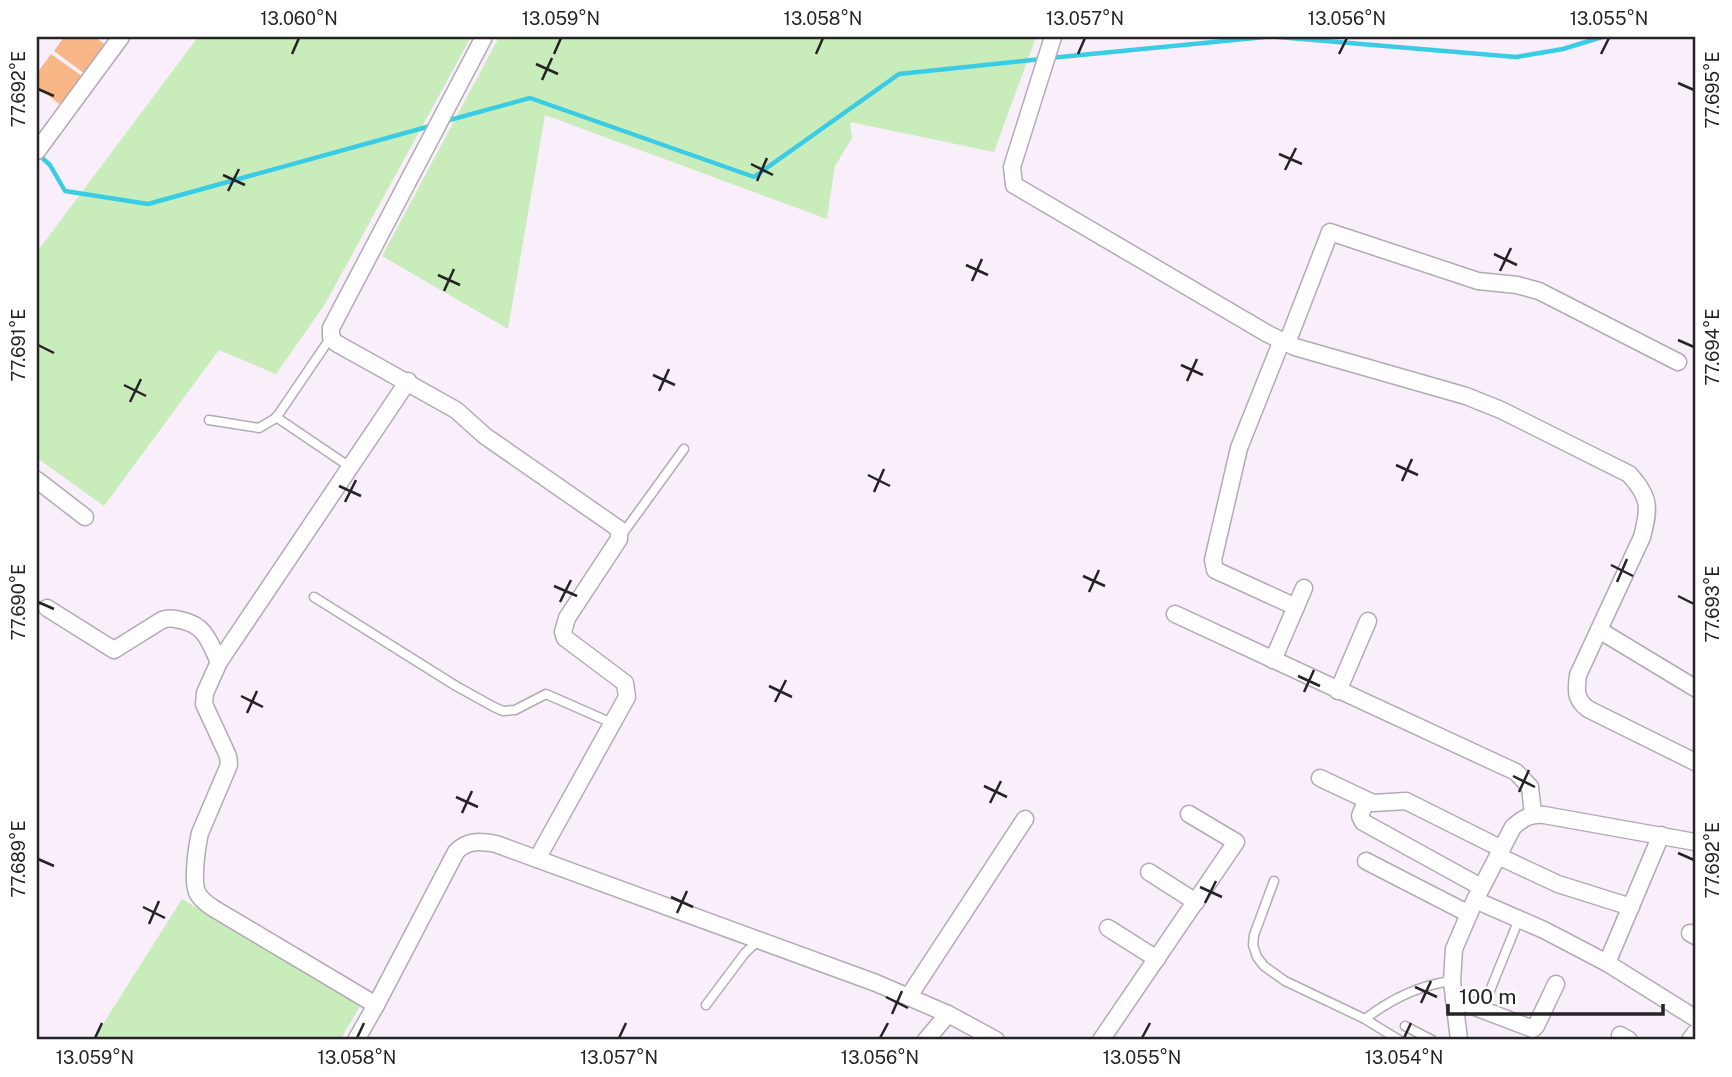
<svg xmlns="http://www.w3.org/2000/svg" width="1732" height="1077" font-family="'Public Sans',sans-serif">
<rect width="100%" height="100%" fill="#f8effb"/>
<g fill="#c9ecbb">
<path d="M198,37H471L325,304L276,374L219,350L104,506L37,458V252Z"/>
<path d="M499,37H1036L994,152L850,122L852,138L835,166L827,219L545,115L508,329L382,256Z"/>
<path d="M182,899L361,1005L340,1040H93Z"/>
</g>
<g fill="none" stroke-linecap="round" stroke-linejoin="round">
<g stroke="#3acce5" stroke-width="4.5">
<path d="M1278,37L1516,57L1563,49L1602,37"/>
<path d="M1050,58L1265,37"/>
<path d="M446,121L530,98L754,177L899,74L1041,59"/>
<path d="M39,155L50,165L65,191L148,204L434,125"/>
</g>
</g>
<g fill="#f9b788">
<path d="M64,37H95L106,45L85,74L54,51Z"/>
<path d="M51,54L82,76L61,105L37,87V73Z"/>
</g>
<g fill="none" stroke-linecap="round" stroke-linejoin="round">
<defs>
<g id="service">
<path d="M276,417L350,467"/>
<path d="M209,420L259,428L276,418L331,337"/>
<path d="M621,536L684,449"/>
<path d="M314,597L456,686L494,707L503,711L515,710L546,694L612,723"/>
<path d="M1274,881L1254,935L1253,945L1257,957L1264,966L1285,981L1365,1019L1399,1040"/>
<path d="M1487,998L1519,919"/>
<path d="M706,1005L745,953L759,940"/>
<path d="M1365,1019C1391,999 1419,985 1452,981"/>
<path d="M1405,1026L1432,1040"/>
</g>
<g id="minor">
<path d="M484,37L331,328V337L336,343L456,410L485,436L619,529V539L567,618L563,632L565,638L625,683L627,697L537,859"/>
<path d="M1053,37L1012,167L1014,185L1268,334L1295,347L1466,396L1501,410L1629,474C1650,497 1650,507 1642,537L1578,675C1576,691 1575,699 1588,709L1695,762"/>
<path d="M37,151L121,37"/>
<path d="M1282,340L1239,448L1213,560L1215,570L1296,607"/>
<path d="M1287,343L1330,232L1478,281L1517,285L1539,291L1678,362"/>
<path d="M37,480L85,517"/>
<path d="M47,608L114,650L162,620C170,617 176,619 184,621C206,626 210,644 219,662"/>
<path d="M1175,614L1516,772L1530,787L1533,814"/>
<path d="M1599,630L1695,688"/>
<path d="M1273,660L1304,588"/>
<path d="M1338,691L1368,621"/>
<path d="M1320,778L1373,803L1406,801L1502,849"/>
<path d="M1366,801L1360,816L1363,822L1481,887"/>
<path d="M1498,856L1558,884L1631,907"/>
<path d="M1366,861L1469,914"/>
<path d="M1149,872L1196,902"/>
<path d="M1475,900L1544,930L1607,963L1695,1018"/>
<path d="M1108,928L1157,959"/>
<path d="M1690,933L1695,936"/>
<path d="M1607,963L1661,835"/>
<path d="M909,996L1025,819"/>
<path d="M1454,999L1533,1029L1536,1026L1556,984"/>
<path d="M376,1005L213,908C207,904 200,899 197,892C192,880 197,846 200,833L229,765L228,756L204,704L205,693L219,662L408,381"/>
<path d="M1620,1035L1629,1040"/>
<path d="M356,1040L376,1005L456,852C467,840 480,841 496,844L876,983L948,1014L996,1040"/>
<path d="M926,1040L948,1014"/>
<path d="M1101,1040L1236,842L1189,814"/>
<path d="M1459,1040L1452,981L1454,949L1475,900L1513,827C1523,818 1530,814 1544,815L1695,842"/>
<path d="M1690,1040L1695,1033"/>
</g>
</defs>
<use href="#service" stroke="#b3aab6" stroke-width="11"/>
<use href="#minor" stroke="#b3aab6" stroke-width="19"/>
<use href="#service" stroke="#fff" stroke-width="8"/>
<use href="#minor" stroke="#fff" stroke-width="16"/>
</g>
<path fill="none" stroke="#262327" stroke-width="2.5" d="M292,54L299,38M554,54L561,38M816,54L823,38M1078,54L1085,38M1339,54L1347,38M1601,54L1609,38M536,64L558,74M542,80L552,58M1678,83L1694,90M38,89L54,96M1279,154L1302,164M751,164L773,175M1285,170L1296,148M223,175L245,185M757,181L767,158M228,191L239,169M1494,254L1517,265M966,265L988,275M1500,271L1511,248M438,275L460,285M972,281L982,259M444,291L454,269M1678,340L1694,347M38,345L54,353M1181,365L1203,375M653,375L675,385M1187,381L1197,359M124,385L146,396M659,391L669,369M130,402L141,379M1396,465L1418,475M868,475L890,486M1402,481L1412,459M339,486L361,496M874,492L884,469M345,502L356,480M1611,565L1633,576M1083,576L1105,586M1617,582L1627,559M554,586L577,596M1089,592L1099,570M1678,596L1694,604M38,602L54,609M560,602L571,580M1298,676L1320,686M769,686L792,697M1304,692L1314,670M241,696L263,707M775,702L786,680M247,713L257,691M1513,776L1535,787M984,786L1007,797M1519,792L1529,770M456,797L478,807M990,803L1001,781M462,813L472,791M1678,853L1694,860M38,859L54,866M1200,887L1222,897M671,897L693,907M1205,903L1216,881M143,907L165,918M677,913L687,891M149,924L159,901M1415,987L1437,997M886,997L908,1008M1421,1003L1431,981M892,1014L902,991M95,1038L102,1023M357,1038L364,1023M619,1038L626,1023M880,1038L888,1023M1142,1038L1150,1023M1404,1038L1411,1023"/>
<rect width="1732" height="1077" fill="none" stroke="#ffffff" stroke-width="77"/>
<path d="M1448 1004v10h215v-10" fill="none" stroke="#262327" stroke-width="3.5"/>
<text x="1459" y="1004" font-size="21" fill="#262327" stroke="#ffffff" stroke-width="5" paint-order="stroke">100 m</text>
<rect x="38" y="38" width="1656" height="1000" fill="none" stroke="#262327" stroke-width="2.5"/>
<g font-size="18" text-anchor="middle" fill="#262327">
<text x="299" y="25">13.060°N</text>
<text x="561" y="25">13.059°N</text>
<text x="823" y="25">13.058°N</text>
<text x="1085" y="25">13.057°N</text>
<text x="1347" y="25">13.056°N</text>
<text x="1609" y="25">13.055°N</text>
<text transform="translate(19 89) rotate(-90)" y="6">77.692°E</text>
<text transform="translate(1713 90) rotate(-90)" y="6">77.695°E</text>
<text transform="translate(19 345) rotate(-90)" y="6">77.691°E</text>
<text transform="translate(1713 347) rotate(-90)" y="6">77.694°E</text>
<text transform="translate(19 602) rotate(-90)" y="6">77.690°E</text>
<text transform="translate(1713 604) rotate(-90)" y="6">77.693°E</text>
<text transform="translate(19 859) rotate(-90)" y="6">77.689°E</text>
<text transform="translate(1713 860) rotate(-90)" y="6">77.692°E</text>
<text x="95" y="1064">13.059°N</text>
<text x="357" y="1064">13.058°N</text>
<text x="619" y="1064">13.057°N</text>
<text x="880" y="1064">13.056°N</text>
<text x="1142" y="1064">13.055°N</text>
<text x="1404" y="1064">13.054°N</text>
</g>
</svg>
